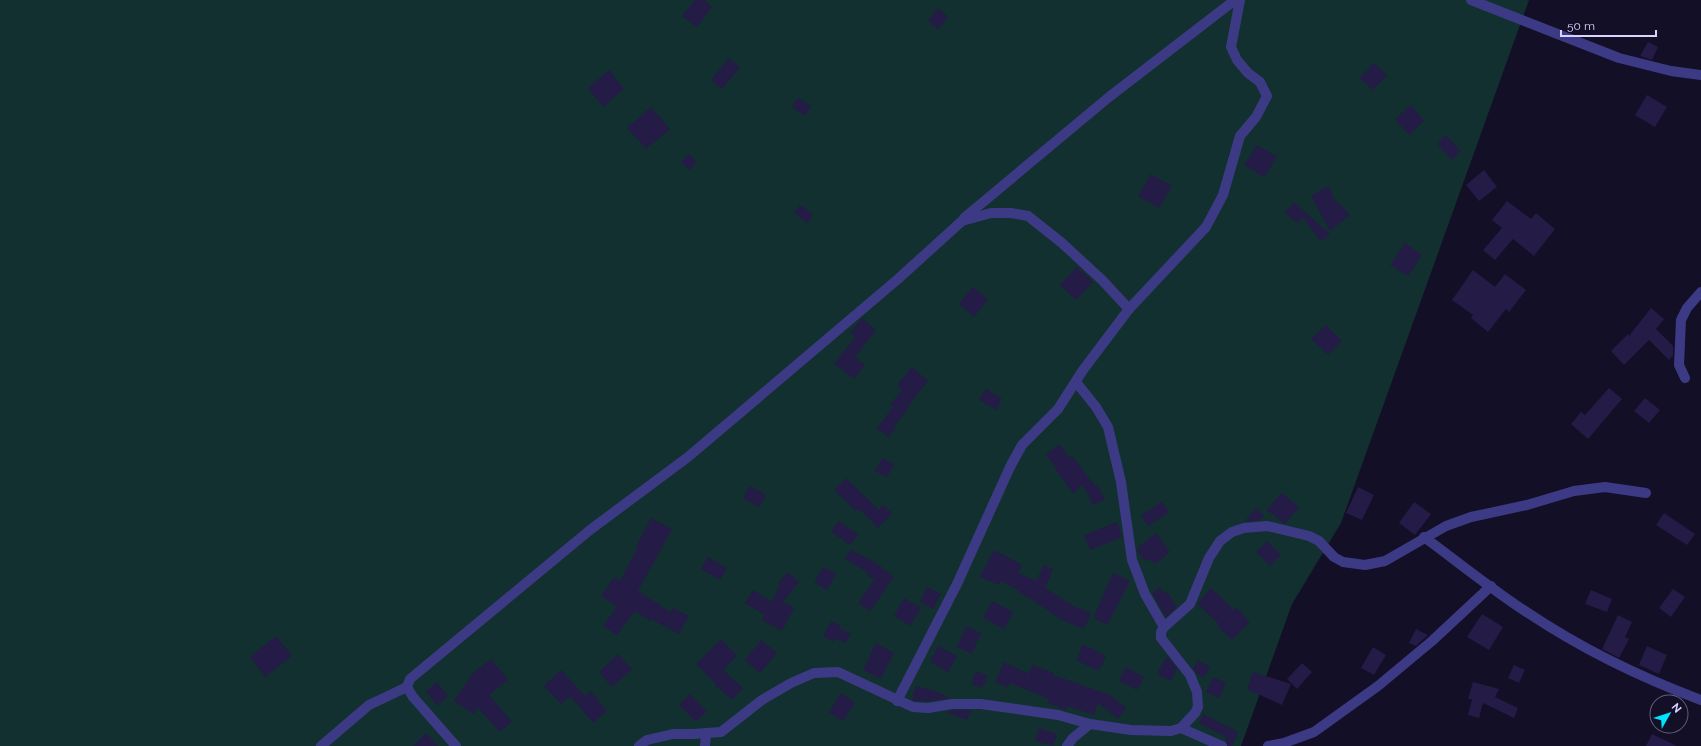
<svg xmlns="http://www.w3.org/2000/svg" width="1701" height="746" font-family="Raleway,sans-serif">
<rect width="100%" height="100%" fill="#130f26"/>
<path fill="#12302f" d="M0,0H1529L1341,523L1292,604L1241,746H0Z"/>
<g fill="#241b47">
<path d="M695,0H704L712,7L697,27L682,16Z"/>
<path d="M938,8L948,17L938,29L928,21Z"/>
<path d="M1648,42L1658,47L1652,60L1640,56Z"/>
<path d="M729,58L740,67L722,89L711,80Z"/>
<path d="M1374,63L1387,75L1373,90L1360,78Z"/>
<path d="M609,70L624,89L603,107L588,88Z"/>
<path d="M1647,95L1667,107L1655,127L1635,115Z"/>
<path d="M798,98L811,106L805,116L792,107Z"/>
<path d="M1411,105L1424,121L1409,135L1395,119Z"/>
<path d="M651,107L670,129L646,149L627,128Z"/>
<path d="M1446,135L1461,151L1452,160L1437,144Z"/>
<path d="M1257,145L1277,157L1264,177L1244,165Z"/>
<path d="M689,154L697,162L689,170L681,162Z"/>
<path d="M1484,170L1497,187L1479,201L1466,185Z"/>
<path d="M1151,174L1172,186L1159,208L1138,196Z"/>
<path d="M1328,186L1338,205L1340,204L1350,215L1330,231L1311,196Z"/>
<path d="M1507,201L1531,219L1536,213L1555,229L1534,256L1513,239L1495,260L1483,250L1502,228L1492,220Z"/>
<path d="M1294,202L1330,234L1321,241L1302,217L1297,223L1285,213Z"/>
<path d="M800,205L813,214L807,223L794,213Z"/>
<path d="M1405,243L1422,255L1408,276L1390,265Z"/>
<path d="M1077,267L1093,282L1076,300L1060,285Z"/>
<path d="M1473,270L1495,287L1505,274L1526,290L1509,312L1506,309L1488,332L1471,318L1473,315L1452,300Z"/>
<path d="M973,287L988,299L974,317L959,304Z"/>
<path d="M1651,308L1664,319L1656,329L1673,346V355L1669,360L1649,340L1624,365L1611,351L1628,334L1629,336Z"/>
<path d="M862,318L876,330L855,357L865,365L854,379L834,364L855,337L850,333Z"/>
<path d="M1326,325L1342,341L1328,355L1311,339Z"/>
<path d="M912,367L928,381L908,406L909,407L894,427L896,428L888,437L877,428L893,407L890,405L902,390L897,385Z"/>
<path d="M1609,388L1622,399L1588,439L1571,424L1581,412L1585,415Z"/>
<path d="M986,389L1002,399L996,410L979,400Z"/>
<path d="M1645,398L1660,410L1649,423L1634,411Z"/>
<path d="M1060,444L1069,458L1072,456L1095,486L1097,485L1105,499L1093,505L1083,485L1073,493L1055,469L1056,468L1046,454Z"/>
<path d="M882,458L894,464L887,477L875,471Z"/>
<path d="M846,478L879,510L883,505L892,513L878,528L859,509L856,511L834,490Z"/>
<path d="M750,486L766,495L759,507L743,498Z"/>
<path d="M1358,487L1374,495L1362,520L1346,513Z"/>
<path d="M1281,493L1299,507L1285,524L1267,510Z"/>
<path d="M1162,501L1169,512L1148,526L1141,516Z"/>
<path d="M1414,502L1431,514L1415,535L1399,523Z"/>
<path d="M1256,508L1264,515L1260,520L1245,521Z"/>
<path d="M1664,513L1695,534L1687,545L1656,525Z"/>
<path d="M651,518L672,529L638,591L670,612L673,608L689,616L679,634L651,619L650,621L635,611L617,635L603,626L617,607L601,596L614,577L620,581L638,547H636Z"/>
<path d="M838,521L858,534L850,545L831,532Z"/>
<path d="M1117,522L1122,537L1090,550L1084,535Z"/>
<path d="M1156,533L1170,552L1155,564L1149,559L1145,561L1137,551V548Z"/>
<path d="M1267,541L1281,555L1270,566L1256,552Z"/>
<path d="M851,550L876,563L894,577L870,611L858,603L874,580L867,575L869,573L845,559Z"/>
<path d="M994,550L1022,565L1018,573L1036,581L1044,565L1053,569L1045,588L1073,606L1091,613L1084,629L1062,620L1029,598L1019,593L1020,591L1001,581L999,585L980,577Z"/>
<path d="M708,557L727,568L720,580L701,569Z"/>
<path d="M823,567L836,574L827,590L814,582Z"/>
<path d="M787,572L799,582L783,602L794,608L782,631L762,620L765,615L745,603L753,590L772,602L780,585L778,584Z"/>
<path d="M1113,573L1130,581L1107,625L1093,618Z"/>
<path d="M927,587L941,594L933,609L920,602Z"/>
<path d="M1160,587L1164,594L1167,592L1177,607L1166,617L1152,593Z"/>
<path d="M1211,588L1234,610L1236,607L1250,622L1232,640L1217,626L1219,624L1197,604Z"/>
<path d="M1673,589L1685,597L1671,617L1659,608Z"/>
<path d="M1591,590L1612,599L1607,612L1585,604Z"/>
<path d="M904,598L921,608L910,626L894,616Z"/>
<path d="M992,601L1013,612L1004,629L983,618Z"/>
<path d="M1482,614L1503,627L1489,650L1467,637Z"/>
<path d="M1618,615L1632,622L1625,637L1629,639L1619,658L1602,649Z"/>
<path d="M831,621L841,626L840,629L851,634L845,643L835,638L833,642L823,636Z"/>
<path d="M966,626L981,633L972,654L957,647Z"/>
<path d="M1416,629L1428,635L1416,646L1409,643Z"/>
<path d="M276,636L292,656L265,677L250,657Z"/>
<path d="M721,639L737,656L723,670L743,688L732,700L715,685L716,684L696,664Z"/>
<path d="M761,640L777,653L760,673L745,660Z"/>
<path d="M876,643L894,653L881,679L863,670Z"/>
<path d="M1083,644L1106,656L1099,671L1076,660Z"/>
<path d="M938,646L957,656L948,672L930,662Z"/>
<path d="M1647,646L1667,655L1659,674L1639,665Z"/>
<path d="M1373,647L1386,655L1374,675L1361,668Z"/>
<path d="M618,654L632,669L612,687L599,672Z"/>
<path d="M1166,657L1170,659L1177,669L1171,681L1157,674Z"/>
<path d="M491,659L508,680L489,695L512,722L499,732L478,707L473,714L454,701L473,673Z"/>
<path d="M1198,660L1210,667L1204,678L1197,674L1193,669Z"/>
<path d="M1004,662L1029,674L1032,665L1054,673L1053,675L1110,695L1126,708L1118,719L1098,703L1094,715L1067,706L1066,710L1048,703L1049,699L1010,683L1008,687L995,682Z"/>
<path d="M1302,663L1312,672L1297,689L1287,679Z"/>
<path d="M1514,665L1525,670L1519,683L1508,678Z"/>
<path d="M1125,667L1144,677L1137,690L1119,681Z"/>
<path d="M561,670L585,696L591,691L607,711L593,723L570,696L561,704L544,686Z"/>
<path d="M976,671L988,676L982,688L971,684Z"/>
<path d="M1253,672L1291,684L1282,705L1247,689Z"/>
<path d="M1213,677L1226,683L1219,698L1206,692Z"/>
<path d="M437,682L448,696L437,705L426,692Z"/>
<path d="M1473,682L1499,689L1495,697L1518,708L1514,718L1483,703L1479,718L1468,715L1472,699H1468Z"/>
<path d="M916,686L937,692L951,698L928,701H915L912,699Z"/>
<path d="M841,693L855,703L843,721L829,712Z"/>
<path d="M690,694L707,711L696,722L679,705Z"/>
<path d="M953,710H971L967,720L945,712Z"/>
<path d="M1203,714L1238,732L1232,746H1228L1225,740L1226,737L1199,723Z"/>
<path d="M1039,728L1057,734L1053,746L1035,741Z"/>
<path d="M426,733L438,746H413Z"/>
<path d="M1652,734L1677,746H1646Z"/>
</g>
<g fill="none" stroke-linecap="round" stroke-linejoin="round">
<g stroke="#3d3a85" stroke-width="10">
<path d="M1471,0L1619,58L1671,71L1701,75"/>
<path d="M964,218L1109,97L1235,0"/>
<path d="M1685,378L1679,365L1681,320L1687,308L1701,292"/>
<path d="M1076,382L1096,407L1108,427L1121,482L1132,560L1145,594L1164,627"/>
<path d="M1424,537C1458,562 1490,588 1525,611C1580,648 1639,677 1701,700"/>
<path d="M897,701L957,584L1010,467L1022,445L1058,409L1083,370L1129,309L1206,227L1223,195L1240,136L1256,117L1267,96L1260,82L1248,73L1237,60L1231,47L1240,0"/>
<path d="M1181,728L1222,746"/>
<path d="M321,746L369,705L407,687"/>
<path d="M456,746L413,697L407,687L410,679L590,530L688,457L898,279L962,221L991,213H1011L1028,216L1062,243L1102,280L1129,309"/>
<path d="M639,746L647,740L673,734H693L721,732L762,700L791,683L814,673L838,672L913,707L928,708L952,704H981L1058,715L1090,724L1131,730L1171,731L1181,728L1195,713L1198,707L1197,692L1190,675L1161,638V632L1164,627L1190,604L1209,558L1220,541L1232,532L1244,528L1267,526L1309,536L1319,541L1334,557L1343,562L1365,565L1385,561L1446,526L1471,517L1527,505L1574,491L1605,487L1646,493"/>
<path d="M705,746L706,733"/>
<path d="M1067,746L1073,738L1090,724"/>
<path d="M1268,746L1284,743L1314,732L1378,686L1432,641L1491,586"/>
</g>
</g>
<g transform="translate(1669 714) rotate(51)"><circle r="19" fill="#130f26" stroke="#625e7d"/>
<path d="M0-3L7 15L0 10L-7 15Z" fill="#00e5ff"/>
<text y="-6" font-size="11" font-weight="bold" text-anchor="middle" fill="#d9d4ff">N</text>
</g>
<path d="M1561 30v6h95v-6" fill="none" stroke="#d9d4ff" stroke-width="2"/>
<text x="1567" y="30" font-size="12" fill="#d9d4ff" stroke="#130f26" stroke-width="3" paint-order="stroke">50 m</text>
</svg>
